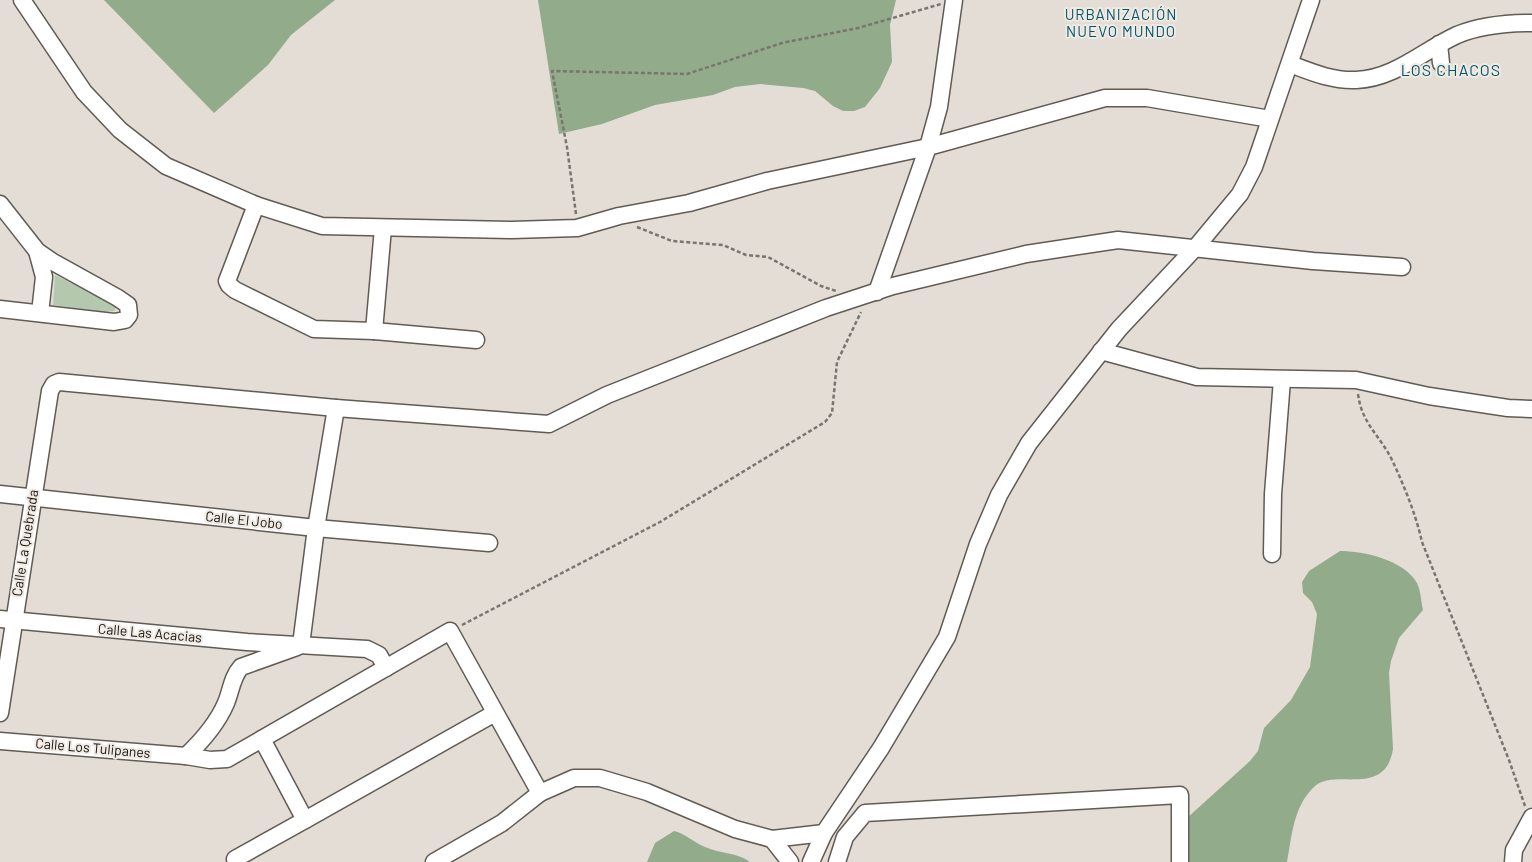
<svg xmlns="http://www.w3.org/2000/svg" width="1532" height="862" font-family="Barlow,sans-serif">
<rect width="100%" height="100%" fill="#e3ddd5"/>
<path fill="#b4c8ae" d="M55,275L113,304L116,308L114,311L104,312L53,305Z"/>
<g fill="#92ac8b">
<path d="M104,0H335L291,35L268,65L214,113Z"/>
<path d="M538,0H896L890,25L892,62L880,88L865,107L854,111H843L833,106L815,91L803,88L760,84L735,87L713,95L655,105L602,124L559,134Z"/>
<path d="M1340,551C1364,551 1404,560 1417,583C1421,591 1421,602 1423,610L1399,638L1391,661L1389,673L1393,749C1385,799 1334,767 1314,787C1293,807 1292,836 1287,862H1185L1187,818L1250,761L1258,751L1264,728L1291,700L1310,667L1317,614L1312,602L1303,593L1302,582L1309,571Z"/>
<path d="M674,831C686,834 693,842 705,847C721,854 737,852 750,862H647L655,843Z"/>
</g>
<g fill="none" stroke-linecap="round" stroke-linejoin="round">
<defs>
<g id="minor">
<path d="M22,0L84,92L120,130L166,166L256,205L322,226L512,230L577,228L619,216L689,203L767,181L928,147L1105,98H1147L1270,119"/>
<path d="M1439,44L1441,63"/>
<path d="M1290,64C1311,72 1332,81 1356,80C1394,79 1424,50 1457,35C1481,25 1506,23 1532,23"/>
<path d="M0,204L37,251L53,262L118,298L128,305L129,315L125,320L114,322L0,309"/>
<path d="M256,205L227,281L229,285L235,290L314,329L374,331L476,340"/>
<path d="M37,251L44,277L40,313"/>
<path d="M877,292L928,147L939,107L954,0"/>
<path d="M374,331L383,228"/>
<path d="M1101,351L1197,377L1356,380L1429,396L1508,408L1532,409"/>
<path d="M0,494L316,528L489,543"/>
<path d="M1272,554L1273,494L1282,380"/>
<path d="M0,619L247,642L367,649L379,655L386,668"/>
<path d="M301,645L316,528L336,408"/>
<path d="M0,713L50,391L54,384L59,382L336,408L549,424L607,395L826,308L893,286L1026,254L1118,240L1313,261L1402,267"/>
<path d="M262,739L305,820L495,713"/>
<path d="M0,741L186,756L210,760L227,759L450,631L540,793L502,823L434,862"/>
<path d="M186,756C203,740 217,724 226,703C231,691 232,677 241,667L297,647"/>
<path d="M540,793L574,778H600L647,792L735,829L772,839L824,833"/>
<path d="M772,839L790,862"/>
<path d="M235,859L305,820"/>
<path d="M811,862L824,833L881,748L947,637L978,544L999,495L1029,443L1119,329L1196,247L1240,194L1254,167L1311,0"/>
<path d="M837,862L845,837L865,813L1180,795V862"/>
<path d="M1513,862L1514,850L1532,817"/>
</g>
</defs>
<use href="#minor" stroke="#605b54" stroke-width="19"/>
<g stroke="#78746f" stroke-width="2.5" stroke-dasharray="4 2.5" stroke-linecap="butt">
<path d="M576,214L567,147L552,71L687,74L782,43L858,28L941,4"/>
<path d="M637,227L672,241L723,245L746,255L768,257L821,286L836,291"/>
<path d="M1358,394C1362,425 1381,436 1393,462C1405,488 1416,515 1422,542L1509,760L1525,806"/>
<path d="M462,625L660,522L825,422L832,413L837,362L861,312"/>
</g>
<use href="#minor" stroke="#fff" stroke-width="16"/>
</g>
<g text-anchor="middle" stroke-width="4" stroke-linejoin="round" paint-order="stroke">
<g font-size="14" fill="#171513" stroke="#f0eae2">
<text transform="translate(244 520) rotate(6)" y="5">Calle El Jobo</text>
<text transform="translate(25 543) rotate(-81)" y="5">Calle La Quebrada</text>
<text transform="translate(150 633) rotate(5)" y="5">Calle Las Acacias</text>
<text transform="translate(93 748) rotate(5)" y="5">Calle Los Tulipanes</text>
</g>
<g font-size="15" letter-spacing="1" fill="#00556d" stroke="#f0eae2">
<text x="1121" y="20">URBANIZACIÓN<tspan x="1121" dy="17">NUEVO MUNDO</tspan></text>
</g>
<g font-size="16" letter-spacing="1" fill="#00556d" stroke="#f0eae2">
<text x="1451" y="76">LOS CHACOS</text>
</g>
</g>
</svg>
